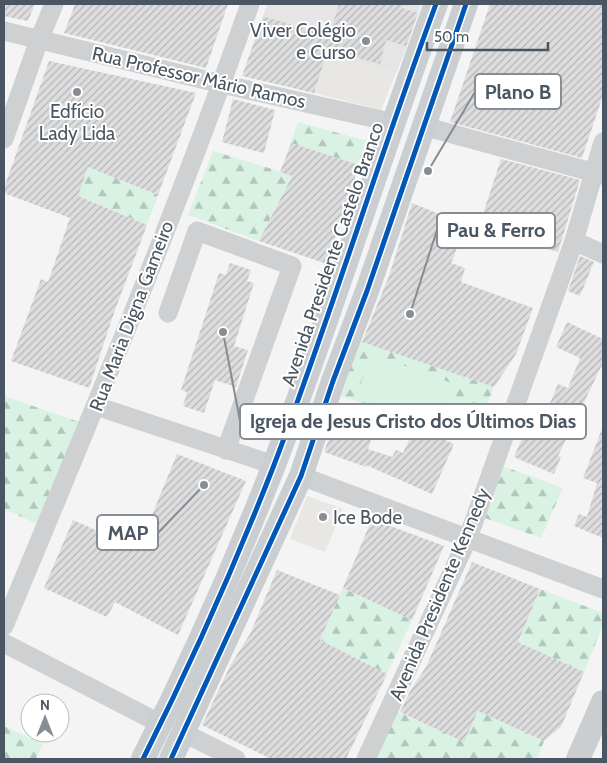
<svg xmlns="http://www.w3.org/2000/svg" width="607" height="763" font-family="Cabin,sans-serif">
<defs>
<pattern id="forest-firs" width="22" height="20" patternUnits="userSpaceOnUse" patternTransform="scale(1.25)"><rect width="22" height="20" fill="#d9f2e3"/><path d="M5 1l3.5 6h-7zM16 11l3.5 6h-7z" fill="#b2c7bb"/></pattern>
<pattern id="building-hatch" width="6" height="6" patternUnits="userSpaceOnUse" patternTransform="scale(1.25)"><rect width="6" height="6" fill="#ddddde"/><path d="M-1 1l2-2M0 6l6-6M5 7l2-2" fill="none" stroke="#b5b6b7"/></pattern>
</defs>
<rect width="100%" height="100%" fill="#f4f4f4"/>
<g fill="#e8e7e3">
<path d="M327,53L396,73L381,110L314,93Z"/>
<path d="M307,496L343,509L325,552L290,539Z"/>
</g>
<path fill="#e6e5e6" d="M267,4H421L407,47L396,73L321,52L263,16Z"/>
<g fill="url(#forest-firs)">
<path d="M298,122L367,141L359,165L291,143Z"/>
<path d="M213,151L292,175L259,241L188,215Z"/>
<path d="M88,167L158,195L147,225L78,196Z"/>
<path d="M359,341L494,387L473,440L339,395Z"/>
<path d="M4,396L85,424L37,524L4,509Z"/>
<path d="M500,465L563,488L541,538L479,516Z"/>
<path d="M343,588L412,620L387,674L320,640Z"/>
<path d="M540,589L603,613V625L584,672L518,642Z"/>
<path d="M396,711L464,741L478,711L544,741L537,759H372Z"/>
<path d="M4,726L43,744L36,759H4Z"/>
</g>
<path fill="#d9f2e3" d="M372,354L454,384L439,426L356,396Z"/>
<g fill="url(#building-hatch)">
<path d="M4,4H35L28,21L4,16Z"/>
<path d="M75,4H228L206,68L64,33Z"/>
<path d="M339,4H403L402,8L418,13L406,46L386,40L380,64L328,50L314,93L242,76L263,16L329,36Z"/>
<path d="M490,4H603V95L582,158L450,122Z"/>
<path d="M49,61L196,93L158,195L88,167L78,196L147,225L115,310L89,388L11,361L41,279L48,282L70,218L4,193V188Z"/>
<path d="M233,99L275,110L264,153L222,142Z"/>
<path d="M291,143L359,165L327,264L259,241L292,176L280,172Z"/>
<path d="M501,159L580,180L558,252L478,229Z"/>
<path d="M412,203L439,214L436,220L464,231L451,263L465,268L461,282L533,308L516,354L494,387L362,342L389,276Z"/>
<path d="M580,256L594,262L580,296L568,291Z"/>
<path d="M230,263L251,270L247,281L254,283L234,346L248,350L236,387L215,380L204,413L183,406L187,392L181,390L219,273L226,275Z"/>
<path d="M567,322L603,339V363L558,456L561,457L554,474L514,457L526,429L520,426L528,404L546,413L558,384L568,388L580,358L556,347Z"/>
<path d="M339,407L378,419L368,449L392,457L396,450L403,453L415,427L454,444L432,494L366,465V467L324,452Z"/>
<path d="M602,429H603V538L574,526L579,514L587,517L597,483L583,478Z"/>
<path d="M177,454L246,481L178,635L115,602L107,617L44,588L73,520L138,549Z"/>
<path d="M372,519L444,546L412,620L343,588Z"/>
<path d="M472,562L540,589L518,642L584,672L561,727L544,741L478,711L464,742L400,712L410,691L426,667Z"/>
<path d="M277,570L340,595L320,640L387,674L346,759H271L202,725L230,666L251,632Z"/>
</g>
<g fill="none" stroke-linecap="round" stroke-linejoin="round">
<g stroke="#ced0d2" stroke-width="19">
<path d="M4,31L222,84L395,123"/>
<path d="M423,126L603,175"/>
<path d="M4,139L39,40L54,4"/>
<path d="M574,241L603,254"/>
<path d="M168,313L197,231L292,266L226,450"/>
<path d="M96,406L274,465"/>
<path d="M301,476L603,589"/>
<path d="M4,626C90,420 176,214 250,4"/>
<path d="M4,643L161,724"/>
<path d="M184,733L236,759"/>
<path d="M366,759L468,538L574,241L603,142"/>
</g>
<g stroke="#caced1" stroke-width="24">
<path d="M143,759C191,664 235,565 274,465C332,313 379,157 436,4"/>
<path d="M171,759L301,476L333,381L367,291L466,4"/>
<path d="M578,759L603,702"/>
</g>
<defs>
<g id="cycleway">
<path d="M143,759C191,664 235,565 274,465C332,313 379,157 436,4"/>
<path d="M171,759L301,476L333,381L367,291L466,4"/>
</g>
</defs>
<use href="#cycleway" stroke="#fff" stroke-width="8"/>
<use href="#cycleway" stroke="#0057b8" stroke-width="5"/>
</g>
<g fill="#868d94" stroke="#fff" stroke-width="2">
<circle cx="366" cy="41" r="5"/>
<circle cx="77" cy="92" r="5"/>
<circle cx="323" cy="517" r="5"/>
</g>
<g text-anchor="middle" stroke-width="4" stroke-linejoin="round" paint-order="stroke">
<g font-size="19" fill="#4a5661" stroke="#fff" text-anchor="end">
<text x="356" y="37">Viver Colégio<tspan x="356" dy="22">e Curso</tspan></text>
<text x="77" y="118" text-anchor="middle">Edfício<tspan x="77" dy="22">Lady Lida</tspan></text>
<text x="333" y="524" text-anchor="start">Ice Bode</text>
</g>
<g font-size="19" fill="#4a5661" stroke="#fff">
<text transform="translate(199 77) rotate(13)" y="7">Rua Professor Mário Ramos</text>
<text transform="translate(332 254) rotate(-71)" y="7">Avenida Presidente Castelo Branco</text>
<text transform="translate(131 316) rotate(-69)" y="7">Rua Maria Digna Gameiro</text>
<text transform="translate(439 594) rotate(-67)" y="7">Avenida Presidente Kennedy</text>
</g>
</g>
<path fill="none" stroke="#868d94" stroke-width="2" d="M428 171L475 92M410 314L437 230M223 332L240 421M204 485L158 533"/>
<g fill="#868d94" stroke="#fff" stroke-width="2">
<circle cx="428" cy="171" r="5"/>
<circle cx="410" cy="314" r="5"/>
<circle cx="223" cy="332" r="5"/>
<circle cx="204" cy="485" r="5"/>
</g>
<g fill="#fff" stroke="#868d94" stroke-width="2">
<rect x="475" y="74" width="86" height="35" rx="5"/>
<rect x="437" y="213" width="118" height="35" rx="5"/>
<rect x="240" y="404" width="346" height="35" rx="5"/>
<rect x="97" y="515" width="61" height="35" rx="5"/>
</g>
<g font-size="20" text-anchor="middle" font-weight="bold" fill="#4a5661">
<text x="518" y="99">Plano B</text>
<text x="496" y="237">Pau &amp; Ferro</text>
<text x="413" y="428">Igreja de Jesus Cristo dos Últimos Dias</text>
<text x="128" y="540">MAP</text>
</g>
<rect width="607" height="763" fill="none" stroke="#4a5661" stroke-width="10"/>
<g transform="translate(45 718)"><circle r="24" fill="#ffffff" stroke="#b7bbc0"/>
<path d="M0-4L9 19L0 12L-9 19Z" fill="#868d94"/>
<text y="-8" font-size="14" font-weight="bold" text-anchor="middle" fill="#4a5661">N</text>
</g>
<path d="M427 42v8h121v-8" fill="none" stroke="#4a5661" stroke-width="2.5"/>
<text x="434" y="42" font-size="15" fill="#4a5661" stroke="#ffffff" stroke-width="4" paint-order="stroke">50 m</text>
</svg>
